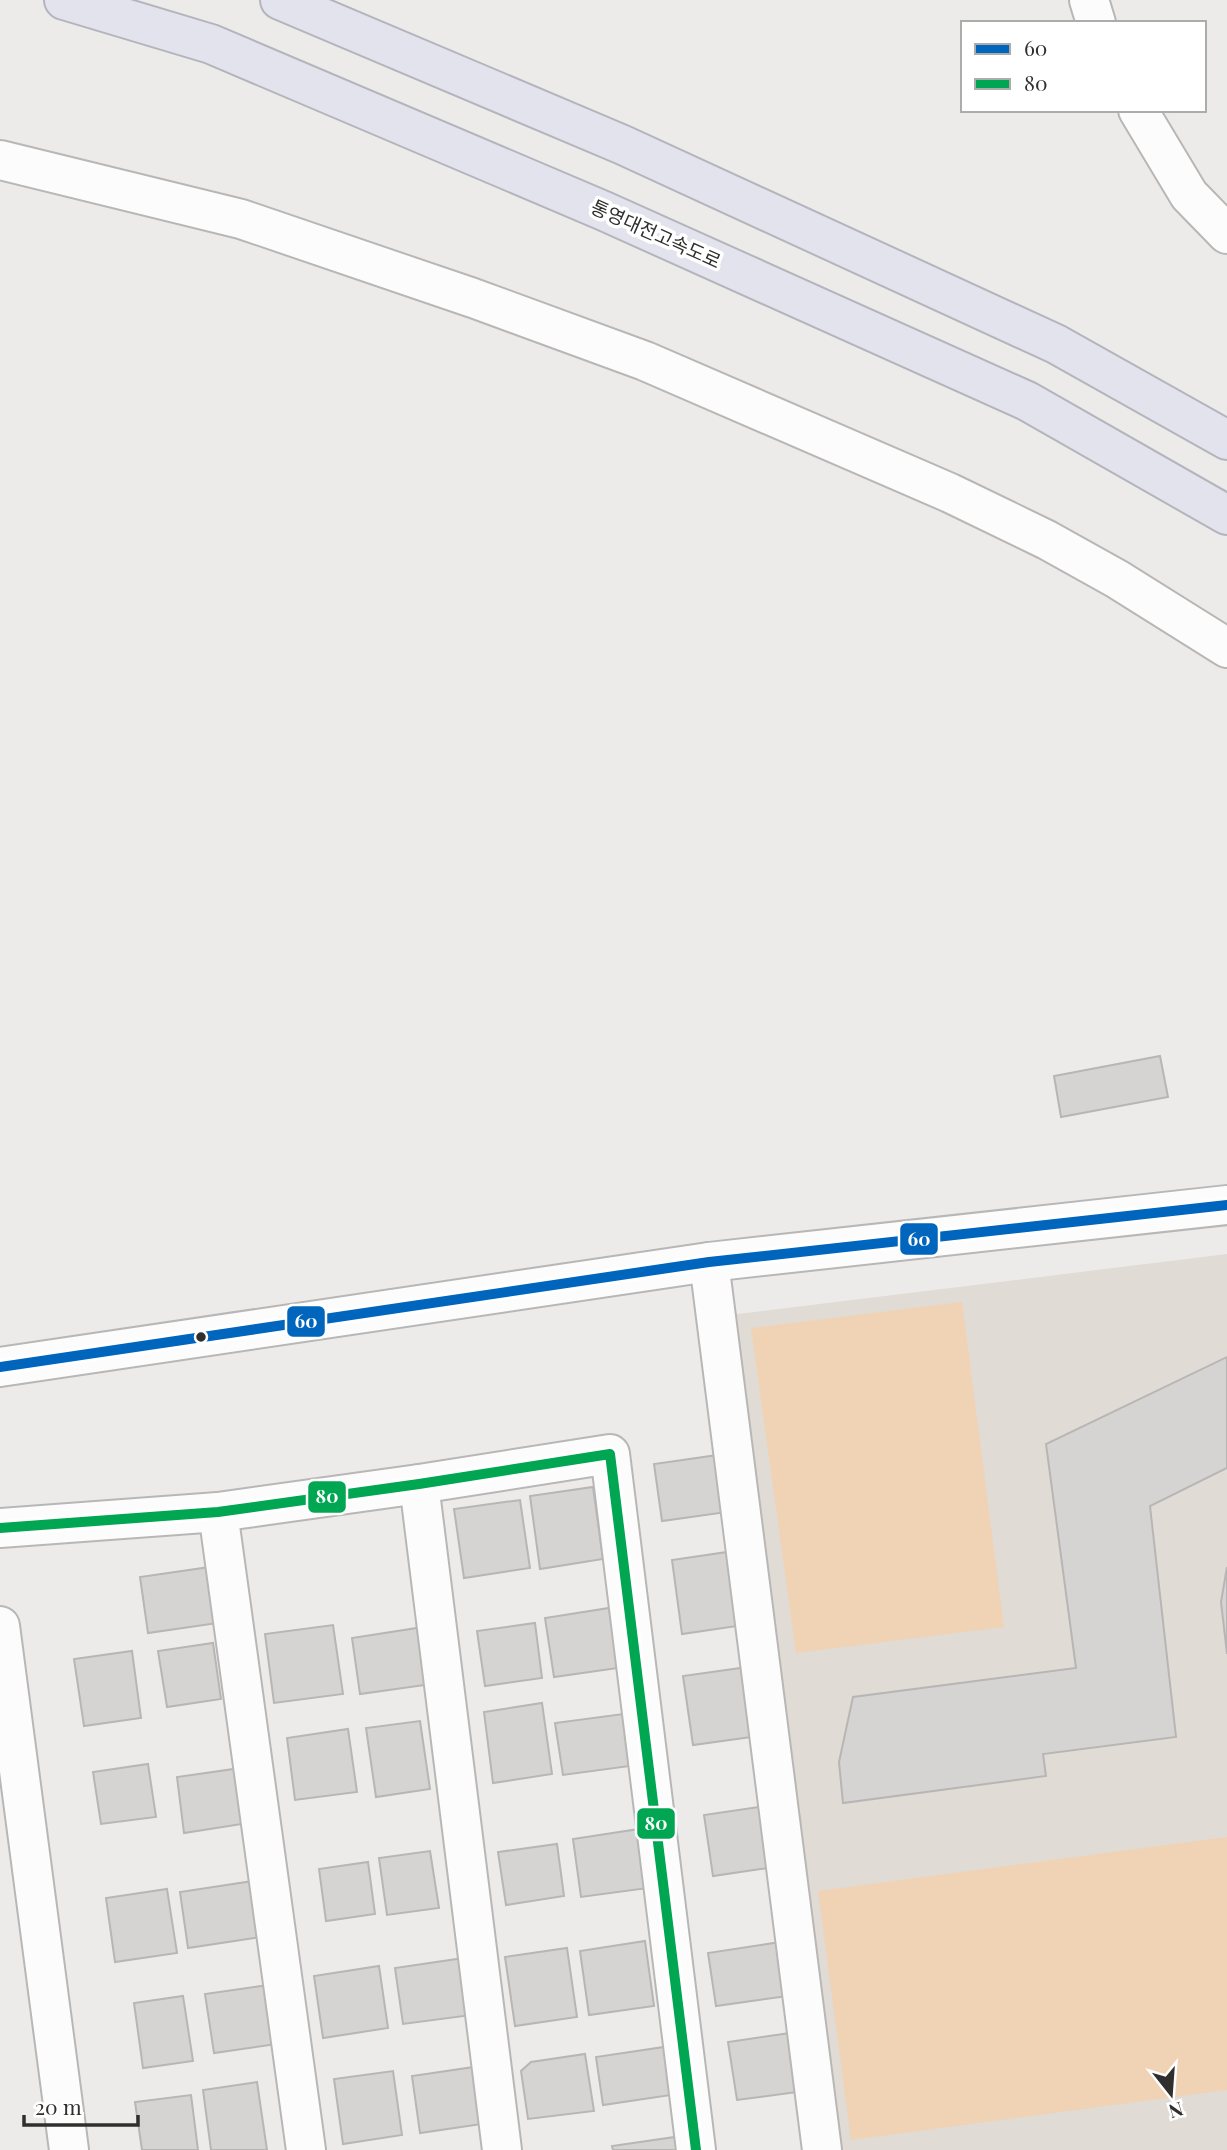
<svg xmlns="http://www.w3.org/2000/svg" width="1227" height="2150" font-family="'Playfair Display','Noto Sans KR',serif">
<rect width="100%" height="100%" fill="#edebe9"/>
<path fill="#e0dbd5" d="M1227,1254V2150H836L730,1315Z"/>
<g fill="#f0d2b5">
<path d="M962,1302L1004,1627L796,1653L751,1328Z"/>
<path d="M1227,1837V2090L851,2140L818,1891Z"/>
</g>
<g fill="#d5d4d3" stroke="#b7b6b5" stroke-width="2">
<path d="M1160,1056L1168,1097L1061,1117L1054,1076Z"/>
<path d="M1227,1357V1468L1150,1506L1176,1737L1043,1754L1046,1776L843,1803L839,1762L853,1697L1076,1668L1046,1444Z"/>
<path d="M718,1455L727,1512L662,1521L654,1464Z"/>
<path d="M593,1487L603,1559L540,1569L530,1496Z"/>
<path d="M520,1500L530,1568L464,1578L454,1509Z"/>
<path d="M734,1551L744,1625L682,1634L672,1560Z"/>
<path d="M210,1567L218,1623L148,1633L140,1577Z"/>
<path d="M1227,1567V1654L1221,1602Z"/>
<path d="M609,1608L618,1668L554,1677L545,1618Z"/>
<path d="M535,1623L542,1678L485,1686L477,1631Z"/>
<path d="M333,1625L343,1694L274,1703L265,1634Z"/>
<path d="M417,1628L425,1685L360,1694L352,1638Z"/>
<path d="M213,1643L221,1699L167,1707L158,1651Z"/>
<path d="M132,1651L141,1718L84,1726L74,1659Z"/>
<path d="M755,1666L765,1735L693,1745L683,1676Z"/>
<path d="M542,1703L552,1774L493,1783L484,1712Z"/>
<path d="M623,1714L630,1766L563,1775L555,1723Z"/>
<path d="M420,1721L430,1789L376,1797L366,1728Z"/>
<path d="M348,1729L357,1792L295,1800L287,1738Z"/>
<path d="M148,1764L156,1817L101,1824L93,1772Z"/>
<path d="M234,1769L242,1824L184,1833L177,1777Z"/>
<path d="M766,1806L775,1867L713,1876L704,1815Z"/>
<path d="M639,1829L648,1888L581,1897L573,1839Z"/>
<path d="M557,1844L564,1896L506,1905L498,1852Z"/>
<path d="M430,1851L439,1908L387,1915L379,1858Z"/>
<path d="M368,1862L375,1914L326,1921L319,1869Z"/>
<path d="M253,1881L261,1937L188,1948L180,1892Z"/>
<path d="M167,1889L177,1953L115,1962L106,1898Z"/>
<path d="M645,1941L654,2006L589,2015L580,1951Z"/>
<path d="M781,1942L788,1996L716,2006L708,1953Z"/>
<path d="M567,1948L577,2017L515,2026L505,1957Z"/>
<path d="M464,1958L472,2015L403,2024L395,1968Z"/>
<path d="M379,1966L388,2028L323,2038L314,1976Z"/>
<path d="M269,1985L277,2044L214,2053L205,1994Z"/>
<path d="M183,1996L193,2061L143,2068L134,2003Z"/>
<path d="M797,2032L805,2091L737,2100L728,2042Z"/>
<path d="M664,2047L671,2095L603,2105L596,2057Z"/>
<path d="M585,2054L594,2111L528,2119L521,2071L531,2062Z"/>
<path d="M474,2067L482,2124L420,2133L412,2076Z"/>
<path d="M393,2071L402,2135L343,2144L334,2079Z"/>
<path d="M257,2082L267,2150H211L203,2090Z"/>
<path d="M191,2095L198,2150H142L135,2102Z"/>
<path d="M675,2137L677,2150H613L612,2146Z"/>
</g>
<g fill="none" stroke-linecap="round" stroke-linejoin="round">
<defs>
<g id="street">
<path d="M1089,0L1096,23"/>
<path d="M1138,110L1189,195L1227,234"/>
<path d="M0,160L241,219L473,298L645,361L950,493L1047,540L1117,579L1227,648"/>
<path d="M709,1262L822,2150"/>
<path d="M0,1367L709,1262L1227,1205"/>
<path d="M419,1484L502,2150"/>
<path d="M218,1512L306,2150"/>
<path d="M0,1528L218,1512L419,1484L610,1454L696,2150"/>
<path d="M0,1626L69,2150"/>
</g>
<g id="highway">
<path d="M64,0L211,44L604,211L1027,401L1227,515"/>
<path d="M280,0L623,145L1056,344L1227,440"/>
</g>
</defs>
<use href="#street" stroke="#b9b7b6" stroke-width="42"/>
<use href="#highway" stroke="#b3b5bc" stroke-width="42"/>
<use href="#street" stroke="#fcfcfc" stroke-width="38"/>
<use href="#highway" stroke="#e2e3ec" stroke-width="38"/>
<defs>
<path id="bus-1" d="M0,1367L709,1262L1227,1205"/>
<path id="bus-2" d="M0,1528L218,1512L419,1484L610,1454L696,2150"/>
</defs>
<use href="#bus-1" stroke="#fff" stroke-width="16"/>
<use href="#bus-2" stroke="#fff" stroke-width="16"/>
<use href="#bus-1" stroke="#0065bd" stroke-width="10"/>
<use href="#bus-2" stroke="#00a651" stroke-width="10"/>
</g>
<circle fill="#302f2e" stroke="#fff" stroke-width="2.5" cx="201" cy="1337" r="6"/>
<g text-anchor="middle" stroke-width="7" stroke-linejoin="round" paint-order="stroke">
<g font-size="19" fill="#302f2e" stroke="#fff">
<text transform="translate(656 234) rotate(24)" y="7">통영대전고속도로</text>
</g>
</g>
<g stroke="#fff" stroke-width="2.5">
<rect x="899" y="1222" width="40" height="34" rx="7" fill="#0065bd"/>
<rect x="286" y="1305" width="40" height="33" rx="7" fill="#0065bd"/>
<rect x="307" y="1480" width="40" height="34" rx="7" fill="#00a651"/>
<rect x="636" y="1807" width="40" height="33" rx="7" fill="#00a651"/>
</g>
<g font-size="19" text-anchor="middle" font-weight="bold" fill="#fff">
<text x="919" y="1246">60</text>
<text x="306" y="1328">60</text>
<text x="327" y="1503">80</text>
<text x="656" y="1830">80</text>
</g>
<rect x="961" y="21" width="245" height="91" fill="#ffffff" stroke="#acacab" stroke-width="2"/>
<rect x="975" y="44" width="35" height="10" fill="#0065bd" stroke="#acacab" stroke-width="2"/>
<text x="1024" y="56" font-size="21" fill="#302f2e">60</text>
<rect x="975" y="79" width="35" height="10" fill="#00a651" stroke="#acacab" stroke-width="2"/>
<text x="1024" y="91" font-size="21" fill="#302f2e">80</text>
<g transform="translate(1171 2094) rotate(163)" stroke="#ffffff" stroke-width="5" paint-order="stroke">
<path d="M0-5L12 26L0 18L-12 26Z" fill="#302f2e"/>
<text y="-10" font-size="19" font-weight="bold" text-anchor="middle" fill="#302f2e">N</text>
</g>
<path d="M24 2115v10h114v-10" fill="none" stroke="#302f2e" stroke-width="3.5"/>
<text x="35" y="2115" font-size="21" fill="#302f2e" stroke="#ffffff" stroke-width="5" paint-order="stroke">20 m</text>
</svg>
